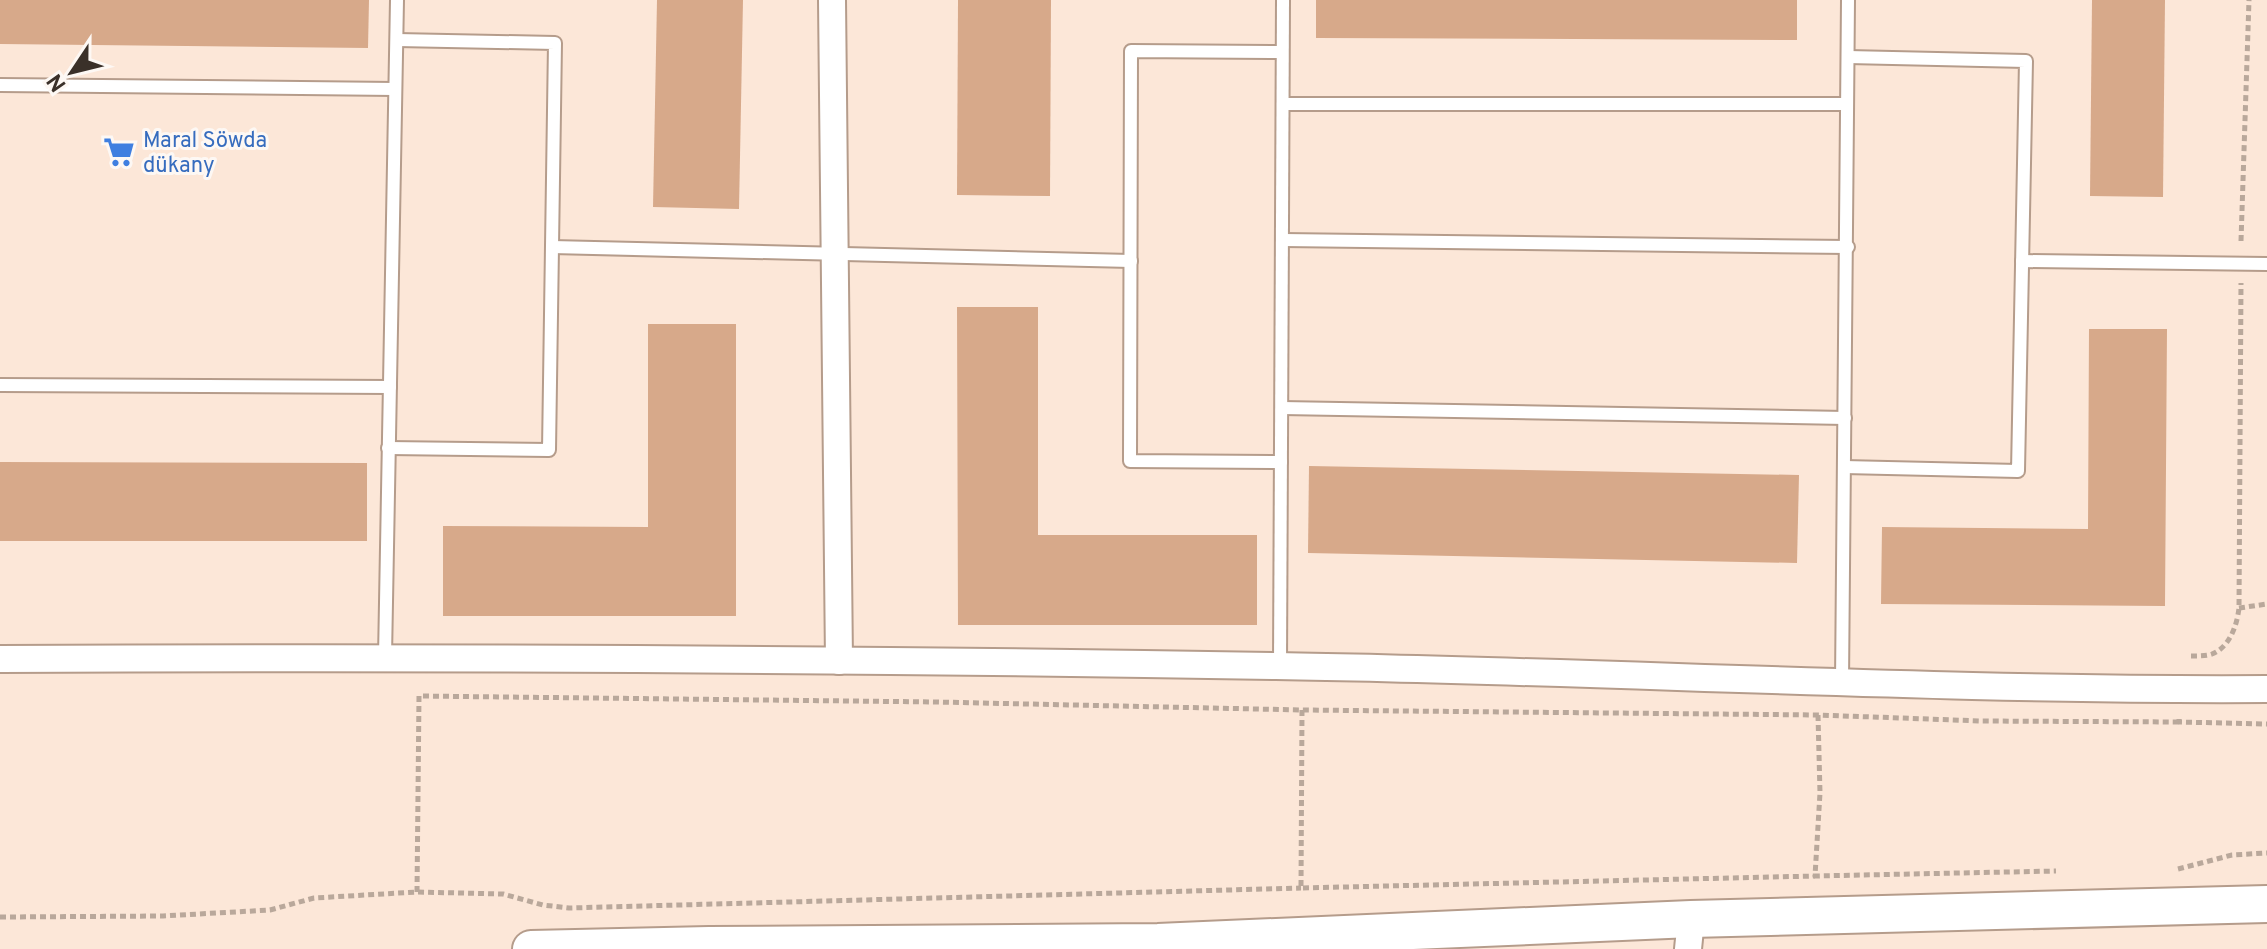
<svg xmlns="http://www.w3.org/2000/svg" width="2267" height="949" font-family="Overpass,sans-serif">
<rect width="100%" height="100%" fill="#fce7d8"/>
<g fill="#d7a98a">
<path d="M0,0H369L368,48L0,44Z"/>
<path d="M657,0H743L739,209L653,207Z"/>
<path d="M958,0H1051L1050,196L957,195Z"/>
<path d="M1316,0H1797V40L1316,38Z"/>
<path d="M2092,0H2165L2163,197L2090,196Z"/>
<path d="M957,307H1038V535H1257V625H958Z"/>
<path d="M648,324H736V616H443V526L648,527Z"/>
<path d="M2089,329H2167L2165,606L1881,604L1882,527L2088,529Z"/>
<path d="M0,462L367,463V541H0Z"/>
<path d="M1309,466L1799,475L1797,563L1308,553Z"/>
</g>
<g fill="none" stroke-linecap="round" stroke-linejoin="round">
<defs>
<g id="lane">
<path d="M0,85L395,89"/>
<path d="M1284,104H1847"/>
<path d="M1283,240L1848,247"/>
<path d="M552,247L1131,261"/>
<path d="M2022,261L2267,264"/>
<path d="M0,385L390,387"/>
<path d="M1282,408L1845,418"/>
<path d="M388,448L549,450L555,43L397,40"/>
<path d="M1281,462L1130,461L1131,51L1282,52"/>
<path d="M1844,467L2018,471L2026,61L1848,57"/>
<path d="M385,657L397,0"/>
<path d="M1280,666L1283,0"/>
<path d="M1842,682L1848,0"/>
</g>
<g id="street">
<path d="M832,0L839,661"/>
<path d="M0,659C425,657 851,659 1276,666C1606,671 1937,691 2267,689"/>
<path d="M1688,949L1691,919"/>
</g>
<path id="secondary" d="M531,949L709,945L1158,942L1691,919L2267,904"/>
</defs>
<use href="#lane" stroke="#b59c8b" stroke-width="16"/>
<use href="#street" stroke="#b59c8b" stroke-width="30"/>
<use href="#secondary" stroke="#b59c8b" stroke-width="40"/>
<g stroke="#b9a89b" stroke-width="5" stroke-dasharray="6 4" stroke-linecap="butt">
<path d="M2241,241L2249,0"/>
<path d="M2239,608L2267,604"/>
<path d="M2191,656C2197,656 2207,656 2212,654C2230,647 2237,625 2239,608L2241,283"/>
<path d="M1302,710L1301,888L1815,876"/>
<path d="M1818,715L1820,793L1815,876L2056,871"/>
<path d="M2179,719V722L2267,724"/>
<path d="M2178,869L2232,855L2267,853"/>
<path d="M417,892L419,696L936,702L1302,710L1818,715L1982,721L2179,722"/>
<path d="M0,917L163,916L270,910L314,898L417,892L503,894L543,905L569,908L1301,888"/>
</g>
<use href="#lane" stroke="#fff" stroke-width="12"/>
<use href="#street" stroke="#fff" stroke-width="26"/>
<use href="#secondary" stroke="#fff" stroke-width="36"/>
</g>
<defs>
<symbol id="supermarket-bare" viewBox="-9 -9 18 18"><path d="M-6-5.5h2.5l.6 2H6L4.5 2H-2.5L-4.4-4H-6ZM-1.5 3.2a1.3 1.3 0 1 0 .1 0ZM3 3.2a1.3 1.3 0 1 0 .1 0Z" fill="#3f7fe0" stroke="#fdf8f4" stroke-width="2.5" paint-order="stroke"/></symbol>
</defs>
<g fill-rule="evenodd">
<use href="#supermarket-bare" x="97" y="130" width="44" height="44"/>
</g>
<g text-anchor="middle" stroke-width="6" stroke-linejoin="round" paint-order="stroke">
<g font-size="22" fill="#366cbe" stroke="#fdf8f4" text-anchor="start">
<text x="143" y="147">Maral Söwda<tspan x="143" dy="25">dükany</tspan></text>
</g>
</g>
<g transform="translate(72 72) rotate(235)" stroke="#fdf8f4" stroke-width="6" paint-order="stroke">
<path d="M0-6L14 30L0 20L-14 30Z" fill="#3a3029"/>
<text y="-12" font-size="22" font-weight="bold" text-anchor="middle" fill="#3a3029">N</text>
</g>
</svg>
